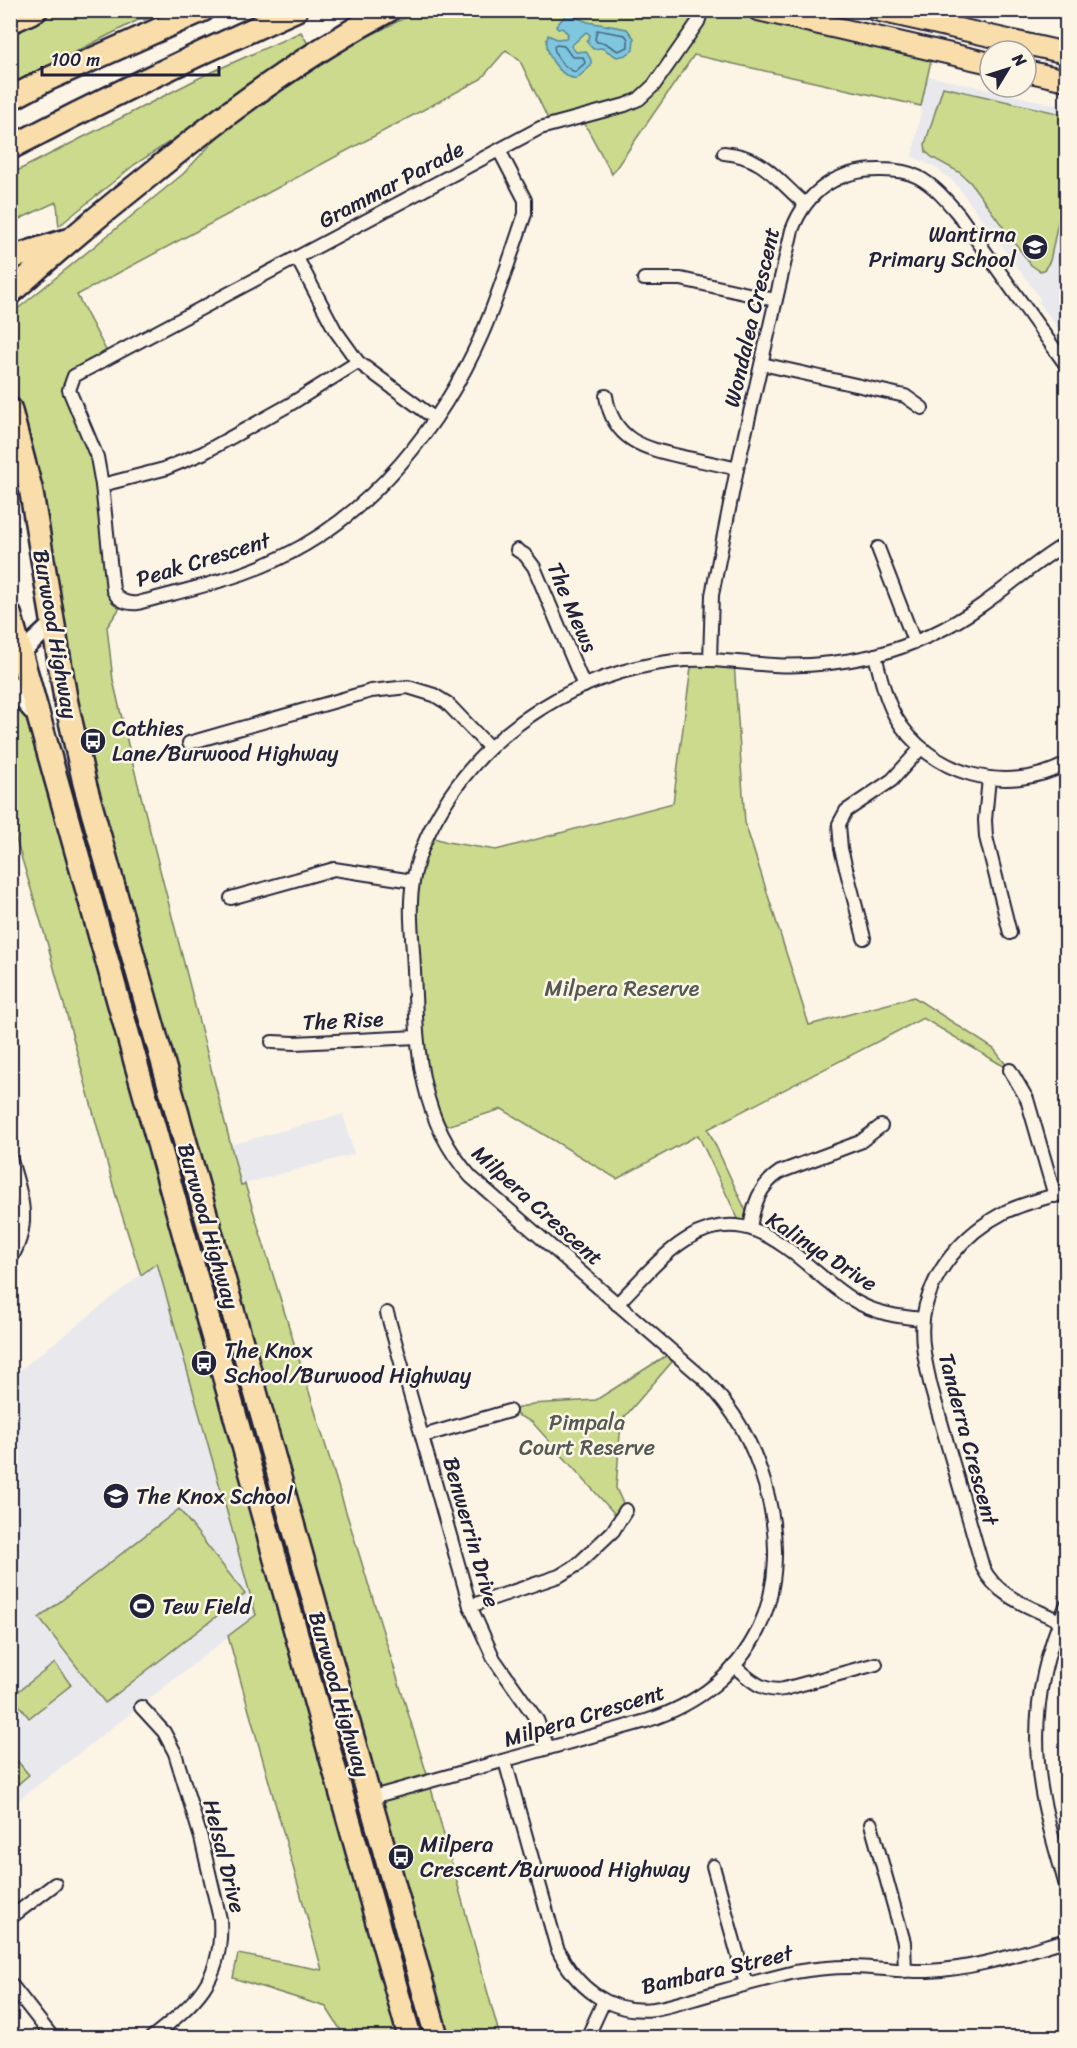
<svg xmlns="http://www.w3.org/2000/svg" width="1077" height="2048" font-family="Sriracha,sans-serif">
<rect width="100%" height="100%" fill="#fcf5e5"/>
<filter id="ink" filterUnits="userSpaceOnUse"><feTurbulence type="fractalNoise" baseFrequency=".0167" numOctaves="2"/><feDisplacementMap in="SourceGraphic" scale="12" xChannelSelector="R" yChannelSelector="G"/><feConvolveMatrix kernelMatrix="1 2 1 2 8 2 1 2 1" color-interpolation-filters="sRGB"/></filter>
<g filter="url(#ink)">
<g fill="#e9e9ed">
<path d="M928,76L1066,107L1065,337L1039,303L1040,298L955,183L933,166L912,157Z"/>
<path d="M343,1114L354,1154L241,1185L230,1145Z"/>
<path d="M157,1262L256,1616L11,1806V1377Z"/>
</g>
<g fill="#cbda8d" stroke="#767e64" stroke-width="1.5">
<path d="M51,11H164L144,20L142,18L11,85L10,28Z"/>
<path d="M418,11H758L933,51L921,106L694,55L612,174L581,117L551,125L520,61L506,50L481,79L77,295L109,356L71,381L94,447L113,589L124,602L107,627L113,680L130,753L241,1185L245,1184L429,1781L500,2037H437L85,785L11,409L10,315L183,174L226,128L349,46Z"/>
<path d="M301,32L311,49L134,165L59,226C57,217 59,210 56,202L11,223V174L203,76Z"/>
<path d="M943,87L1066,115V183L1050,261L1044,270L1040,271L1031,265L970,182L959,172L933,158L926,152L925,144Z"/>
<path d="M692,660L734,662L745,823L809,1025L914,997L994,1049L1010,1070L923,1018L708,1129L751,1222L742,1227L698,1135L617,1179L502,1109L440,1128L429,1102L411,899L428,836L447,842L496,850L673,803Z"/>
<path d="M10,683L40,720L410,2037H345L326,2007L233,1978L238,1954L322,1970L228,1636L256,1615L157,1263L141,1275L116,1196L47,942L11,823Z"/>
<path d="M672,1352L677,1356L621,1421L616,1488L626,1510L621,1521L532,1422L509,1411L532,1404L596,1400Z"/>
<path d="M179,1509L245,1594L105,1703L39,1618Z"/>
<path d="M55,1663L71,1685L29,1718L12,1696Z"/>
<path d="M10,1752L29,1775L11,1790H10Z"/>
</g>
<path fill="#7ec7de" stroke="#59859d" stroke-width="1.5" d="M570,15L588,22L627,29L634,38L633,50L626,55L617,57L602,48L593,49L587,42L590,35L586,32L571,46L576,52L586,51L591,60V66L576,79C559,76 542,52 548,35L557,39L566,38L568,34L562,28L558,29L556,26L565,16Z"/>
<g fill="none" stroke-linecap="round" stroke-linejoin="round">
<g stroke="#47647c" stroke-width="1.5">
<path d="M597,30L625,35L628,39V47L618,51L605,43L597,42L595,39Z"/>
<path d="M556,45L564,46L572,57H583L585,63L575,72C564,67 556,59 554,47Z"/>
</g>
<defs>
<g id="street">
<path d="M499,150L525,200V214C511,254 499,295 482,334C442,425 373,513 282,557C238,579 186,590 138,603C126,604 118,601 113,590L102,485L97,457L69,390L74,376L540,128L625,105L639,99L654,85L698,22L702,10"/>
<path d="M724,153C763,156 777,180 805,204"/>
<path d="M297,258L335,330L358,362L434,418"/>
<path d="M644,279H681L775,300"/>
<path d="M762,364L905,396L922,408"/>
<path d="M606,396C613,441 644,448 683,457C701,461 719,464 737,469"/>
<path d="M102,485L164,469L203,453L289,405L358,362"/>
<path d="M878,548L914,641"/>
<path d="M517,550L525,555L534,567L584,686"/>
<path d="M875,655C880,675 885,697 895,716C929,775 1006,796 1066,764"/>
<path d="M710,660L712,595L737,469L792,230C807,190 839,169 882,170C894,170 907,171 918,177C935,186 947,201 959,215L1066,365"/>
<path d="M189,743L371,691L408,687L434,695L447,703L490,748"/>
<path d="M989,778L985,820L986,837L1010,933"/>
<path d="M231,898L334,869L413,881"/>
<path d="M864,938L841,849L839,824L846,811L892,780L921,748"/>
<path d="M272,1042L295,1043L417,1037"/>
<path d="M1010,1070L1027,1099L1055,1196"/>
<path d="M10,1157C21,1195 33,1223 10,1260"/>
<path d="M750,1228C754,1204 759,1186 780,1172L860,1142L881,1126"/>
<path d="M617,1304C639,1282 661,1255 687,1239C757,1196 801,1268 853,1300C874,1313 898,1317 923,1319"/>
<path d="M387,1313L470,1606L494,1659L537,1720L548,1748"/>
<path d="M423,1436L509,1411"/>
<path d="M470,1606L559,1576L577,1565L613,1531L626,1510"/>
<path d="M1066,1606C1041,1663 1031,1725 1041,1787C1046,1820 1057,1853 1066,1886"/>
<path d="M1060,1621C1031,1607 998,1598 983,1568L931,1387C926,1365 920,1341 923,1319C930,1272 964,1233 1005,1212C1024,1203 1046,1198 1066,1192"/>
<path d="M734,1666C749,1679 763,1693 784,1689L876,1664"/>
<path d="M141,1707L164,1732L175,1753L201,1838L220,1919C224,1980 195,2003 151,2038"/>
<path d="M505,1761L557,1948C575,1986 609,2015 654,2009C673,2006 692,1999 711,1994C739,1986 767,1979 795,1972C813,1969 832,1967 850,1967C876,1967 902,1972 928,1971C975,1969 1021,1953 1066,1940"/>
<path d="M369,1798L646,1721C755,1686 796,1592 765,1485C753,1443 735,1410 704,1379L471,1177C417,1117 417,1046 414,970C413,941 408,910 413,882C417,856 428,832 441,810C490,727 579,673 674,661C707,657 741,663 774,665C806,667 840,663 872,656C911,646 950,628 982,605C1011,585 1036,561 1066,544"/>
<path d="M871,1824L904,1942L905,1971"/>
<path d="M713,1866L746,1984"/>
<path d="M10,1918L55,1884"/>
<path d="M10,1983L53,2038"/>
<path d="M587,2038L604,2001"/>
</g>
<g id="secondary">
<path d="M10,659L21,653L53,623"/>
<path d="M10,683L21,699L38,718"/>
</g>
<g id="primary">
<path d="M758,10L990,63"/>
<path d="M875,10L1066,53"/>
<path d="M1026,71L1066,80"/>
</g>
<g id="highway">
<path d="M10,22L36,10"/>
<path d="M10,99L46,80L203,10"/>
<path d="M10,148C104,99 199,53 296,10"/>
<path d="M10,258L65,241"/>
<path d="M10,293C54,253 99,215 146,178C224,114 300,58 389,10"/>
<path d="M10,409L31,490L66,701L85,785L437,2038"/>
<path d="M10,615L410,2038"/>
</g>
</defs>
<use href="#street" stroke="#22223b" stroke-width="16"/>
<use href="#secondary" stroke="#22223b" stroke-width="21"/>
<use href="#primary" stroke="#22223b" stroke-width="24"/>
<use href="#highway" stroke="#22223b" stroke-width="27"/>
<use href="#street" stroke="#fcf5e5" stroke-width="12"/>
<use href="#secondary" stroke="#fcf5e5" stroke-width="16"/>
<use href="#primary" stroke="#f9deab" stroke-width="20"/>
<use href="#highway" stroke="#f9deab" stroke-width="22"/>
</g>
</g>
<defs>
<symbol id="school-disc" viewBox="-11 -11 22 22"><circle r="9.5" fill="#22223b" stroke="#fcf5e5"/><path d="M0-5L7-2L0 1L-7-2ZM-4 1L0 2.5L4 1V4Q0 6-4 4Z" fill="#fff"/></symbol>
<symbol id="bus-disc" viewBox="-11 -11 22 22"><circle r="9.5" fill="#22223b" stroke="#fcf5e5"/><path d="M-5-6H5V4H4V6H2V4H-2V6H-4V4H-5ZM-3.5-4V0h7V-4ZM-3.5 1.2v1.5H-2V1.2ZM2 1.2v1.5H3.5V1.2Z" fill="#fff"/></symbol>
<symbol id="stadium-disc" viewBox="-11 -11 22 22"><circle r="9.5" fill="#22223b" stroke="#fcf5e5"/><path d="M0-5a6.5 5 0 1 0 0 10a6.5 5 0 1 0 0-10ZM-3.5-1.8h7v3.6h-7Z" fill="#fff"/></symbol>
</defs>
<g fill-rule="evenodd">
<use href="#school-disc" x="1020" y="232" width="30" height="30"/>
<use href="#bus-disc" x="78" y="726" width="30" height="30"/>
<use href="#bus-disc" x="189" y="1348" width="30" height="30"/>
<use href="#school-disc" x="101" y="1481" width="30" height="30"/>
<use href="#stadium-disc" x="127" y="1591" width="30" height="30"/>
<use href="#bus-disc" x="386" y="1842" width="30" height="30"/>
</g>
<g text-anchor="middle" stroke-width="5" stroke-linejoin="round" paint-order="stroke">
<g font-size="22" fill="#22223b" stroke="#fcf5e5">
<text transform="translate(391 184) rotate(-28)" y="8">Grammar Parade</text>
<text transform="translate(751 317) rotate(-77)" y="8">Wondalea Crescent</text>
<text transform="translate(203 559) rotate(-17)" y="8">Peak Crescent</text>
<text transform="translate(573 607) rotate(67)" y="8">The Mews</text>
<text transform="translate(56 634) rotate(80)" y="8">Burwood Highway</text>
<text transform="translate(343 1020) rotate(-3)" y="8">The Rise</text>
<text transform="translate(538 1205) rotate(42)" y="8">Milpera Crescent</text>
<text transform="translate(209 1226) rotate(74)" y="8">Burwood Highway</text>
<text transform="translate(822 1251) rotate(33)" y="8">Kalinya Drive</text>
<text transform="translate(969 1439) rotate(75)" y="8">Tanderra Crescent</text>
<text transform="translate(472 1532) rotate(74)" y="8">Benwerrin Drive</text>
<text transform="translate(340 1694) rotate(74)" y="8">Burwood Highway</text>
<text transform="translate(584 1715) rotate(-17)" y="8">Milpera Crescent</text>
<text transform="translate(225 1856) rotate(76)" y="8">Helsal Drive</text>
<text transform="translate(717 1969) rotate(-13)" y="8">Bambara Street</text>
</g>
<g font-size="22" fill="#22223b" stroke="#fcf5e5" text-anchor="start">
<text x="1016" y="242" text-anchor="end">Wantirna<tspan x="1016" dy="25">Primary School</tspan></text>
<text x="112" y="736">Cathies<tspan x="112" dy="25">Lane/Burwood Highway</tspan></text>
<text x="224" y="1358">The Knox<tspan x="224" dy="25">School/Burwood Highway</tspan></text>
<text x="136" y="1504">The Knox School</text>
<text x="162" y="1614">Tew Field</text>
<text x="420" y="1852">Milpera<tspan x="420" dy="25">Crescent/Burwood Highway</tspan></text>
</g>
<g font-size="22" fill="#555954" stroke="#fcf5e5">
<text x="622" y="996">Milpera Reserve</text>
<text x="587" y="1430">Pimpala<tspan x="587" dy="25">Court Reserve</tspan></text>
</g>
</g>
<rect width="1077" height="2048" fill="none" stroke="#fcf5e5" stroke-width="36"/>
<rect x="18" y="18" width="1041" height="2012" fill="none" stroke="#22223b" stroke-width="2" filter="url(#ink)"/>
<g transform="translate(1008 69) rotate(52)"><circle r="28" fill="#fcf5e5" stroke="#a5a1a1" stroke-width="1.5"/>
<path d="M0-4.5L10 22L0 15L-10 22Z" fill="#22223b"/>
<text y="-9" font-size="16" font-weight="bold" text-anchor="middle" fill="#22223b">N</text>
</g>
<path d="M42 66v9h177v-9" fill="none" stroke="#22223b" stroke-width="3"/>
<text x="51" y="66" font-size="18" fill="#22223b" stroke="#fcf5e5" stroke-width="4.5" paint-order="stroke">100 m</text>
</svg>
